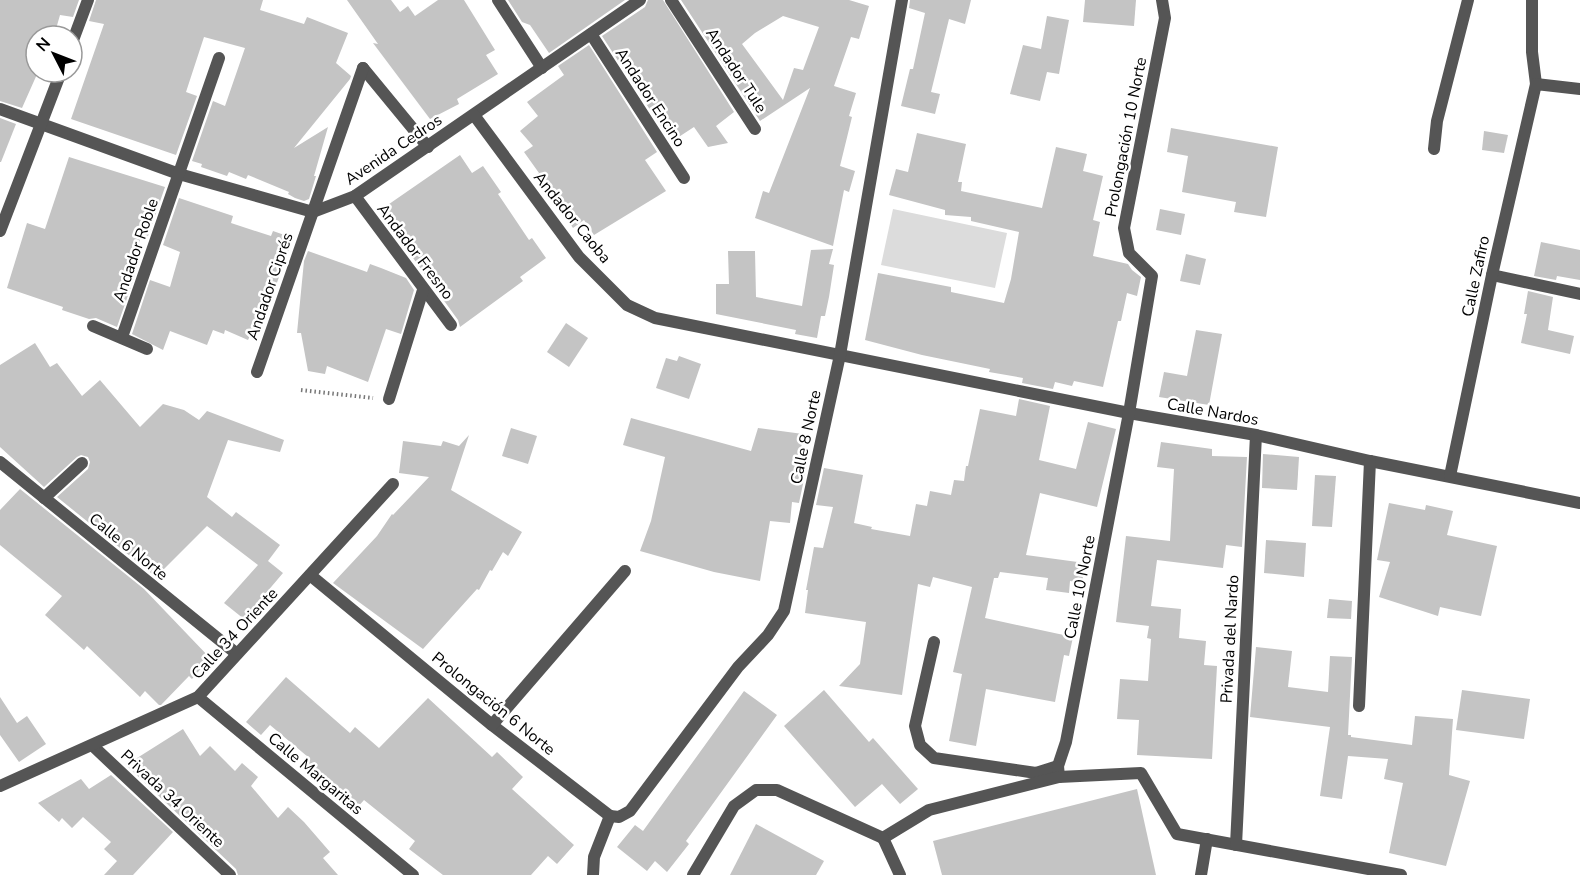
<svg xmlns="http://www.w3.org/2000/svg" width="1580" height="875" font-family="'Nunito Sans',sans-serif">
<rect width="100%" height="100%" fill="#fff"/>
<path fill="#dcdcdc" d="M893,209L1007,233L995,288L881,265Z"/>
<g fill="#c4c4c4" fill-rule="evenodd">
<path d="M0,0H79L73,17L60,15L54,36H36V72H38L22,108L0,101Z"/>
<path d="M96,0H263L260,10L304,24L307,17L348,33L336,63L351,76L350,79L294,148L328,127L314,176H316L309,199L304,201L295,198L288,194L289,192L248,175L246,179L229,172L227,176L201,167L202,164L192,161L213,101L225,106L245,48L204,37L186,92L197,96L176,155L71,119L104,24L89,21Z"/>
<path d="M347,0H391L400,12L408,6L415,16L438,0H464L495,50L486,55L498,74L457,99L459,104L430,119L373,43L378,44Z"/>
<path d="M508,0H625L549,53L530,25L522,22Z"/>
<path d="M648,0H663L734,112L716,126L728,143L708,147L694,127L671,142L602,36L645,7Z"/>
<path d="M681,0H849L869,6L859,39L851,37L834,86L856,93L849,116L852,117L840,166L855,171L849,192L844,190L833,246L755,218L763,191L769,193L810,88L760,121ZM783,16L819,27L803,70L794,68L783,100L742,44L755,33Z"/>
<path d="M910,0H971L965,24L949,19L931,92L940,94L935,114L901,106L910,69H913L925,13L909,8Z"/>
<path d="M1085,0H1136L1134,26L1083,22Z"/>
<path d="M1047,16L1069,20L1059,74L1047,72L1040,101L1010,94L1023,45L1041,49Z"/>
<path d="M589,45L657,152L645,160L666,191L594,235L584,220L573,228L536,175L539,173L524,152L533,146L520,131L538,116L527,102L564,75L558,66Z"/>
<path d="M0,118L16,124L1,162H0Z"/>
<path d="M1171,128L1278,147L1266,217L1234,212L1236,202L1182,192L1188,156L1167,152Z"/>
<path d="M1484,131L1508,135L1504,153L1482,150Z"/>
<path d="M917,133L966,144L958,182H962L961,191L1042,208L1056,147L1087,154L1083,171L1103,176L1093,220L1100,222L1093,256L1128,264L1132,270L1141,277L1137,296L1127,293L1121,321H1118L1103,387L1074,381L1072,386L1055,382L1053,389L1022,383L1023,378L989,372L990,369L922,355L865,340L878,273L951,287V292L1004,303L1011,279L1019,232L971,221V217L945,215V210L889,195L896,169L908,172Z"/>
<path d="M460,155L472,173L483,166L501,192L498,194L529,240L532,238L546,258L520,277L523,281L460,327L458,320L379,211Z"/>
<path d="M69,157L165,187L147,239L141,237L129,273L135,275L117,327L96,318L89,319L62,310L63,307L7,288L27,223L45,229Z"/>
<path d="M179,198L233,216L231,223L271,236L273,231L293,238L265,316L260,315L248,340L225,330L224,334L213,330L207,345L170,331L163,350L132,334L150,280L170,287L180,252L163,245Z"/>
<path d="M1160,209L1185,214L1181,235L1156,230Z"/>
<path d="M1541,242L1580,250V280L1557,276L1556,280L1534,276Z"/>
<path d="M833,249L829,264L834,265L829,297L825,316H821L817,338L795,334L796,330L716,314V284H729L728,251H755L756,297L802,306L811,250Z"/>
<path d="M308,251L367,272L370,264L381,268L406,278L414,290L401,334L386,329L368,382L327,366L325,374L308,371L301,333H297L304,261Z"/>
<path d="M1186,254L1206,259L1200,285L1180,281Z"/>
<path d="M1528,291L1553,297L1548,330L1574,336L1570,354L1521,343L1527,314H1524Z"/>
<path d="M566,323L588,338L569,367L547,352Z"/>
<path d="M1196,330L1222,334L1209,405L1159,397L1164,372L1187,376Z"/>
<path d="M35,343L50,367L57,363L82,396L100,380L140,427L163,404L184,410L199,420L207,411L284,440L280,452L228,440L207,497L232,517L236,512L280,545L268,561L283,573L244,619L224,603L258,565L207,526L156,577L57,497L88,469L90,462L88,457L81,455L77,457L44,487L0,447V365Z"/>
<path d="M679,356L701,364L689,399L656,388L666,358L677,361Z"/>
<path d="M1019,399L1050,406L1039,460L1076,469L1088,422L1116,429L1097,507L1040,493L1026,555L1085,563L1082,583L1070,581L1069,593L1046,590L1048,578L1000,572L998,578H994L985,618L1073,637L1069,656L1064,655L1055,702L986,689L976,746L949,741L962,674L953,672L972,587L933,577L930,587L918,584L902,695L839,686L860,664L866,622L805,613L808,590H806L814,547L823,548L833,507L816,505L824,468L863,475L854,523L872,527L871,529L910,536L916,504L927,506L930,491L951,495L954,480L964,481L966,466H968L980,409L1016,416Z"/>
<path d="M631,418L751,451L758,428L803,434L799,464L807,465L799,503L792,502L790,523L770,521L760,581L714,572L640,551L651,521L665,457L623,445Z"/>
<path d="M511,428L537,436L528,464L502,456Z"/>
<path d="M469,435L451,490L522,532L508,556L503,552L492,571L490,570L479,590L477,589L423,649L333,583L377,536L392,514L393,515L429,477L399,473L403,441L441,446L443,441L459,446Z"/>
<path d="M1161,442L1212,449V456L1247,457L1242,547L1226,545L1223,568L1157,560L1151,606L1181,609L1179,638L1206,641L1204,665L1217,666L1212,759L1137,755L1139,720L1117,719L1120,679L1148,681L1151,639L1147,638L1149,626L1116,622L1126,536L1170,541L1174,469L1157,467Z"/>
<path d="M1263,454L1299,457L1297,490L1262,488Z"/>
<path d="M1315,475L1336,476L1332,527L1312,526Z"/>
<path d="M20,489L144,589L210,658L192,679L189,676L161,705H159L145,691L140,697L87,646L84,650L45,615L62,596L0,545V510Z"/>
<path d="M1389,503L1425,510L1426,505L1453,511L1447,535L1497,546L1481,616L1440,607L1438,616L1379,597L1390,562L1377,560Z"/>
<path d="M1266,540L1306,543L1304,577L1264,573Z"/>
<path d="M1329,599L1352,601L1351,619L1327,618Z"/>
<path d="M1256,647L1292,651L1288,687L1328,692L1330,656L1352,657L1348,735H1351V737L1412,745L1415,716L1453,719L1449,775L1470,781L1446,866L1389,853L1403,783L1384,779L1388,759L1348,756L1342,799L1320,796L1330,727L1250,717Z"/>
<path d="M286,677L350,733L355,727L379,748L428,698L492,757L497,752L523,777L512,789L574,845L557,864L548,856L531,875H443L409,849L415,841L364,800L356,809L302,764L308,757L270,725L261,735L246,722Z"/>
<path d="M824,690L869,742L873,738L918,789L900,804L882,784L855,807L784,726Z"/>
<path d="M1462,690L1530,699L1524,739L1456,730Z"/>
<path d="M744,691L777,715L686,841L689,844L667,872L655,861L647,871L617,847L635,825L643,831Z"/>
<path d="M0,697L17,723L27,716L46,744L19,762L0,735Z"/>
<path d="M183,729L200,756L210,746L235,771L242,763L258,777L251,786L278,818L288,807L304,822L330,852L323,858L338,875H238L236,869L126,765Z"/>
<path d="M111,775L173,832L133,875H104L117,861L104,849L111,842L83,817L72,828L62,818L59,822L38,803L81,779L89,789Z"/>
<path d="M1137,789L1156,875H942L933,841Z"/>
<path d="M756,824L824,861L816,875H730Z"/>
</g>
<g fill="none" stroke-linecap="round" stroke-linejoin="round">
<path stroke="#777" stroke-width="4" stroke-dasharray="1.5 3" stroke-linecap="butt" d="M301,390L373,398"/>
<g stroke="#555" stroke-width="12">
<path d="M1532,0V52L1536,84"/>
<path d="M1434,149L1437,121L1468,0"/>
</g>
<g stroke="#555" stroke-width="12">
<path d="M498,0L542,68"/>
<path d="M671,0L755,129"/>
<path d="M591,34L684,178"/>
<path d="M72,43L88,0"/>
<path d="M363,68L428,147"/>
<path d="M0,109L179,174L313,212L355,196L640,0"/>
<path d="M474,115L579,257L627,305L655,318L1129,413L1256,435L1370,461L1580,503"/>
<path d="M355,196L451,325"/>
<path d="M0,231L61,72"/>
<path d="M1492,275L1580,294"/>
<path d="M93,326L147,349"/>
<path d="M122,337L219,58"/>
<path d="M257,372L363,68"/>
<path d="M389,399L423,290"/>
<path d="M0,462L237,654"/>
<path d="M1450,476L1492,275L1536,84L1580,89"/>
<path d="M44,498L82,463"/>
<path d="M310,575L492,725L610,816"/>
<path d="M934,642L915,726L920,745L934,758L1036,773L1058,766"/>
<path d="M198,697L413,875"/>
<path d="M1359,706L1370,461"/>
<path d="M492,725L625,571"/>
<path d="M93,746L230,875"/>
<path d="M1059,777L1058,766L1066,742L1129,413L1152,276L1129,253L1124,228L1165,18L1162,0"/>
<path d="M0,786L198,697L393,484"/>
<path d="M610,816L619,817L630,811L738,667L768,635L784,611L840,355L902,0"/>
<path d="M883,838L929,810L1059,777L1141,773L1177,834L1401,875"/>
<path d="M883,838L900,875"/>
<path d="M1236,845L1256,435"/>
<path d="M593,875L594,857L610,816"/>
<path d="M693,875L734,806L756,790H777L883,838"/>
<path d="M1201,875L1207,839"/>
</g>
</g>
<g text-anchor="middle" stroke-width="5" stroke-linejoin="round" paint-order="stroke">
<g font-size="16" fill="#000" stroke="#fff">
<text transform="translate(737 70) rotate(57)" y="6">Andador Tule</text>
<text transform="translate(651 97) rotate(57)" y="6">Andador Encino</text>
<text transform="translate(1125 137) rotate(-79)" y="6">Prolongación 10 Norte</text>
<text transform="translate(393 149) rotate(-34)" y="6">Avenida Cedros</text>
<text transform="translate(573 217) rotate(51)" y="6">Andador Caoba</text>
<text transform="translate(135 250) rotate(-71)" y="6">Andador Roble</text>
<text transform="translate(416 251) rotate(53)" y="6">Andador Fresno</text>
<text transform="translate(1475 276) rotate(-78)" y="6">Calle Zafiro</text>
<text transform="translate(269 286) rotate(-71)" y="6">Andador Ciprés</text>
<text transform="translate(1213 411) rotate(10)" y="6">Calle Nardos</text>
<text transform="translate(805 437) rotate(-78)" y="6">Calle 8 Norte</text>
<text transform="translate(129 546) rotate(39)" y="6">Calle 6 Norte</text>
<text transform="translate(1079 587) rotate(-79)" y="6">Calle 10 Norte</text>
<text transform="translate(234 633) rotate(-47)" y="6">Calle 34 Oriente</text>
<text transform="translate(1229 639) rotate(-87)" y="6">Privada del Nardo</text>
<text transform="translate(494 703) rotate(39)" y="6">Prolongación 6 Norte</text>
<text transform="translate(316 773) rotate(40)" y="6">Calle Margaritas</text>
<text transform="translate(173 798) rotate(43)" y="6">Privada 34 Oriente</text>
</g>
</g>
<g transform="translate(54 54) rotate(312)"><circle r="28" fill="#ffffff" stroke="#999999" stroke-width="1.5"/>
<path d="M0-4.5L10 22L0 15L-10 22Z" fill="#000000"/>
<text y="-9" font-size="16" font-weight="bold" text-anchor="middle" fill="#000000">N</text>
</g>
</svg>
